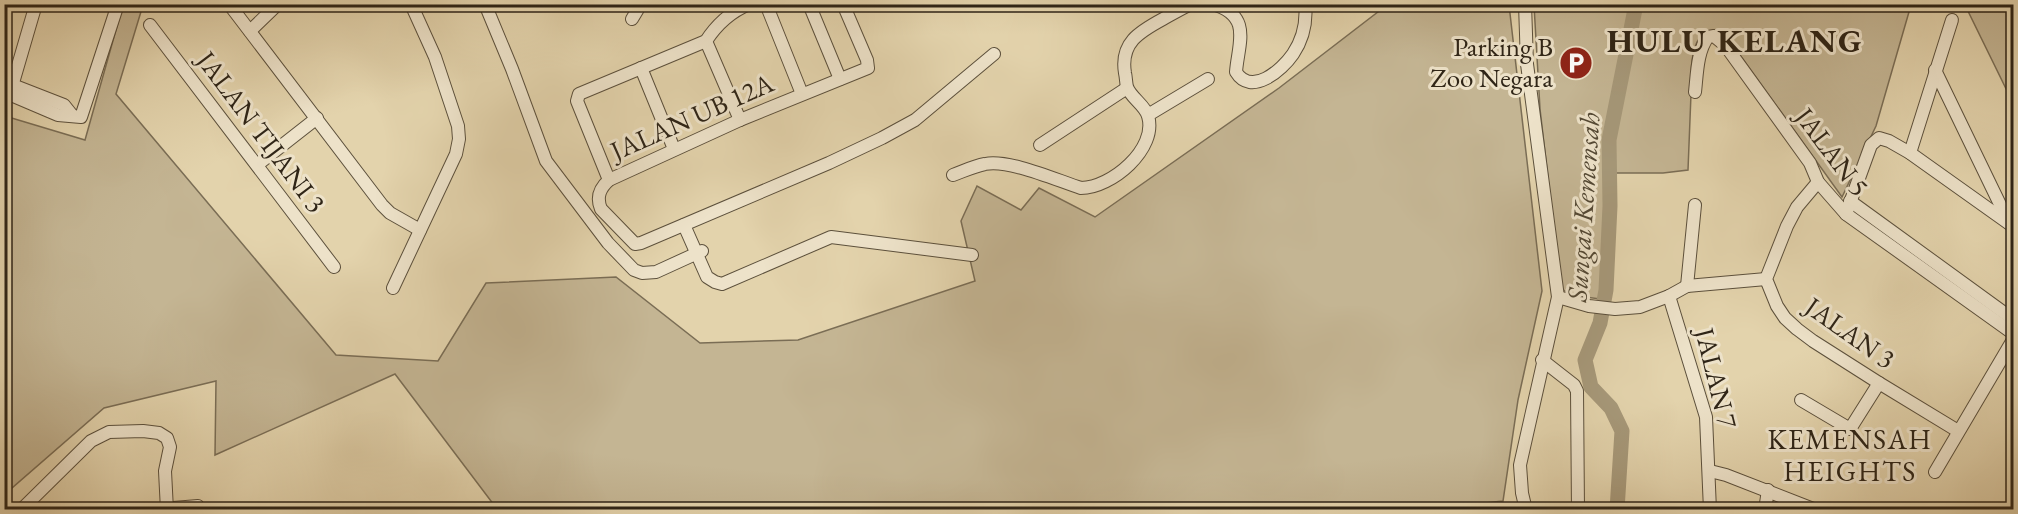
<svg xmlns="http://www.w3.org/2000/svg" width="2018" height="514" font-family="'EB Garamond',serif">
<rect width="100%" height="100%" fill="#e3d3ac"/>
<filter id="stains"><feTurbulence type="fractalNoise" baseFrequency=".00333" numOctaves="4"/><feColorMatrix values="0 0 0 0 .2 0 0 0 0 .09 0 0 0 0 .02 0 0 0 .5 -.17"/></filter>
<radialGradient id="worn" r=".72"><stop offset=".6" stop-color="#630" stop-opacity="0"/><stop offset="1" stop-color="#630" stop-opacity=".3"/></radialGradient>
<g fill="#c4b593" stroke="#7a6d55" stroke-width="1.5">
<path d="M123,5H143L116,94L336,355L438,361L486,283L616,277L700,343L798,340L975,281L961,221L977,186L1021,210L1039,188L1095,217L1279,88L1387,5H1509L1542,291L1518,400L1503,501L1421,510L497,509L395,374L215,455L216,381L104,408L5,494V116L85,140Z"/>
<path d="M1534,5H1911L1876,126L1842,197L1725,34C1714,29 1703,30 1697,42C1690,57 1691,78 1691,94C1690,119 1689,145 1688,170L1663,173H1605L1610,256L1607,300L1571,295L1562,289L1559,273L1540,109Z"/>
<path d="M1965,5H2013V103Z"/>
</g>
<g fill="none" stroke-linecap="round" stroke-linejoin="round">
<path stroke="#a69879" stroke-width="15" d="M1617,510L1622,431L1611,408L1591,387L1585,360L1600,323L1606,290L1610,206L1609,140L1636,4"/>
<defs>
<g id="minor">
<path d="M229,4L382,205L390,213L420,230"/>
<path d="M485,4L512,69L546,161L608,243L634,270L642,273L656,272L702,251"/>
<path d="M766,4L802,94"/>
<path d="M809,4L840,79"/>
<path d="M843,4L867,60L868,68L740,120L609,180C600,188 596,197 601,209L635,244L641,243L829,163L882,138L915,120L994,54"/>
<path d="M1213,4C1253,16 1238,44 1236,72C1251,97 1282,70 1293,54C1303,39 1307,22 1305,4"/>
<path d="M1525,4L1527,64L1558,297L1520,465L1522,493L1526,510"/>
<path d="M632,19L641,4"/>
<path d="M150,25L334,267"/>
<path d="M250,31L278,4"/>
<path d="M706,41L740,120"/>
<path d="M641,68L674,149"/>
<path d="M1935,70L2009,223"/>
<path d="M5,82L64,105L72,115"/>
<path d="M4,92L58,115L81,117L118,4"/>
<path d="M1695,92C1697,75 1697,51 1708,37L1714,36L1725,45L1810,163L1818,182L1846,214L2014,334"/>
<path d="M10,93L36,4"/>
<path d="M1148,115L1208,79"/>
<path d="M1040,145L1127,88"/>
<path d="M1910,153L1952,20"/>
<path d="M257,165L317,118"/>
<path d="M953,175C964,171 974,166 985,164C1009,159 1056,180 1081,188C1111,188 1158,149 1148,116C1145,105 1131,98 1127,87C1126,83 1126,77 1125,73C1120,43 1139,32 1163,19C1172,14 1182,8 1191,4"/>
<path d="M609,180L577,101L579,94L706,41C717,24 730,12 749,4"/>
<path d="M1818,182L1797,207L1787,226L1766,279L1777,306L1785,318L1797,329L1813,341L1879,383L1958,431"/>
<path d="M1850,201L2014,320"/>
<path d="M1846,214L1871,145L1879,138L1889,141L1910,153L2014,227"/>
<path d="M684,225L707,277L715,282L722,284L831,237L972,255"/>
<path d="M1687,286L1695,205"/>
<path d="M393,288L456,154L459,139L458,126L435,57L411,4"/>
<path d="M1669,296L1706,417L1710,510"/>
<path d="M1558,297L1589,306L1615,309L1640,307L1669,296L1687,286L1766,279"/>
<path d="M1542,360L1574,385L1577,391L1578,510"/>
<path d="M1801,400L1850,429L1879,383"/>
<path d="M1710,471L1726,475L1816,510"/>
<path d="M1935,472L2014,338"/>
<path d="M21,510L91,441L109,432L143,431L159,433L167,438L170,447L165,471L167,510"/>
<path d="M149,510L198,506V510"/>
<path d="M1765,510L1768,490"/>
</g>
</defs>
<use href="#minor" stroke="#5c503c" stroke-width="14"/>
<use href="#minor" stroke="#ede2c9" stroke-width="12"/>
</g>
<defs>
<symbol id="parking-disc" viewBox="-11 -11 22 22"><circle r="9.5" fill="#8f2418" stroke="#ede2c9"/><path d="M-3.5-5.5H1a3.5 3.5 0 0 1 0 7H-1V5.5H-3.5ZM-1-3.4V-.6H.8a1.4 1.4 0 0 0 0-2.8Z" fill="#fff"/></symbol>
</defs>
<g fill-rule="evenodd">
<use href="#parking-disc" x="1557" y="44" width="38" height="38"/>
</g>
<g text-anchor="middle" stroke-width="6" stroke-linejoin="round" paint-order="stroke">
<g font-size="27" fill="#2f2517" stroke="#ede2c9" text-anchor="end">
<text x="1553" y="56">Parking B<tspan x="1553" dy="31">Zoo Negara</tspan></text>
</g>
<g font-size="27" fill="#2f2517" stroke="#ede2c9">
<text transform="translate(692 117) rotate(-24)" y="9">JALAN UB 12A</text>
<text transform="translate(261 132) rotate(53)" y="9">JALAN TIJANI 3</text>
<text transform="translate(1832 152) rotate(53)" y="9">JALAN 5</text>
<text transform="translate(1850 333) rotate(35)" y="9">JALAN 3</text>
<text transform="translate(1716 378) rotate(76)" y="9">JALAN 7</text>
</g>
<g font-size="28" font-style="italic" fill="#534834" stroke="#ede2c9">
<text transform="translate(1583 207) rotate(-86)" y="10">Sungai Kemensah</text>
</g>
<g font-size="28" letter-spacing="1.5" fill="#2f2517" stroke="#ede2c9">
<text x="1850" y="449">KEMENSAH<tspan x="1850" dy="32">HEIGHTS</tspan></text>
</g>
<g font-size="33" font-weight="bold" letter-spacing="1.5" fill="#2f2517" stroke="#ede2c9">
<text x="1735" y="52">HULU KELANG</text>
</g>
</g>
<rect width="2018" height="514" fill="none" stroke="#e3d3ac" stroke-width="24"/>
<rect x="6" y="6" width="2006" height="502" fill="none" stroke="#2f2517" stroke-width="3"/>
<rect x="12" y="12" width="1994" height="490" fill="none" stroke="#2f2517" stroke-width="1.5"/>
<rect width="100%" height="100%" filter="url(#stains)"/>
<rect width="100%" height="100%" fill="url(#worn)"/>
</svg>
